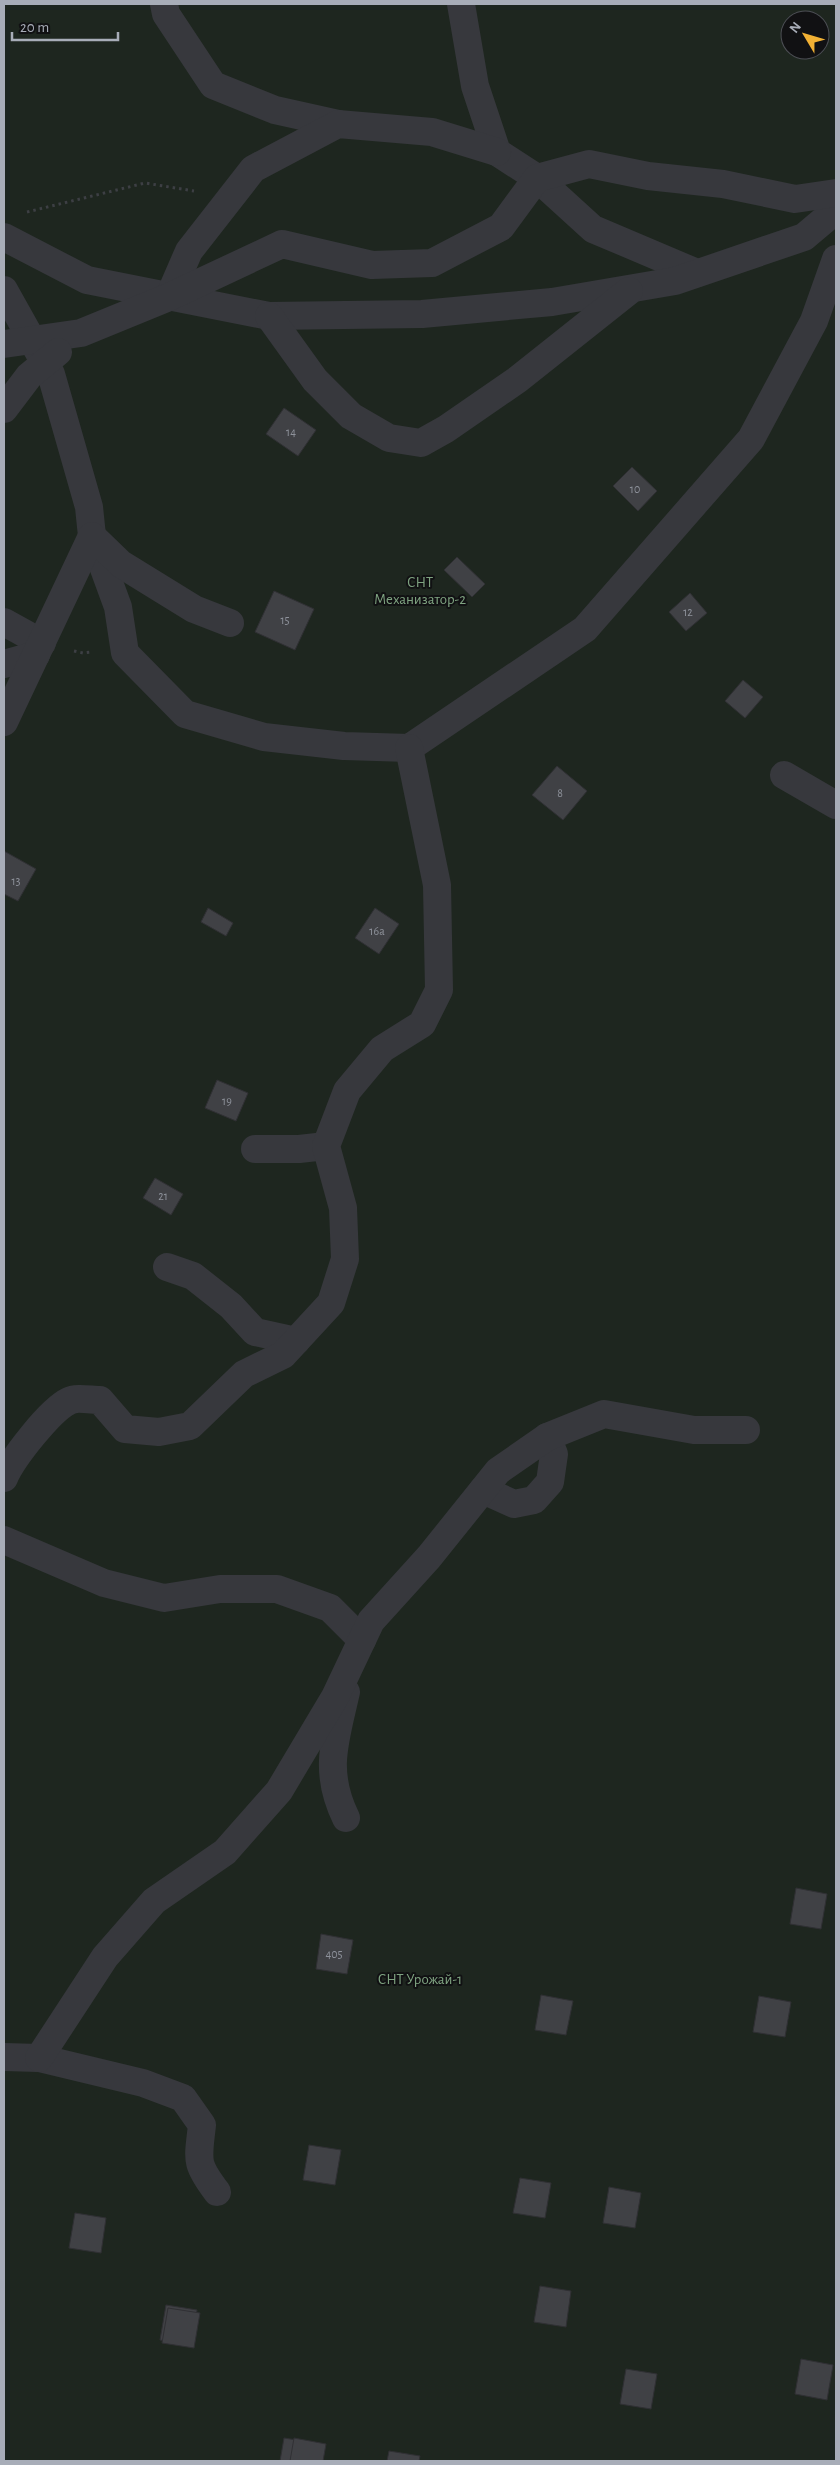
<svg xmlns="http://www.w3.org/2000/svg" width="840" height="2465" font-family="'Alegreya Sans',sans-serif">
<rect width="100%" height="100%" fill="#161618"/>
<path fill="#1e261f" fill-rule="evenodd" d="M4,4H836V2461H4ZM790,20H820V50H790Z"/>
<g fill="#404145" stroke="#303034">
<path d="M284,408L316,430L298,456L266,434Z"/>
<path d="M632,467L657,491L638,511L613,486Z"/>
<path d="M457,557L485,584L472,597L444,570Z"/>
<path d="M274,591L314,609L295,650L255,632Z"/>
<path d="M690,593L707,613L686,631L669,612Z"/>
<path d="M743,680L763,697L745,718L725,701Z"/>
<path d="M557,766L587,791L563,820L532,795Z"/>
<path d="M4,851L36,869L18,901L4,894Z"/>
<path d="M208,908L233,923L226,936L201,922Z"/>
<path d="M375,908L399,924L379,954L355,938Z"/>
<path d="M217,1080L248,1093L236,1121L205,1108Z"/>
<path d="M155,1178L183,1194L171,1215L143,1198Z"/>
<path d="M796,1888L827,1894L821,1929L790,1924Z"/>
<path d="M321,1934L353,1940L347,1974L316,1969Z"/>
<path d="M541,1995L573,2001L566,2035L535,2030Z"/>
<path d="M759,1996L791,2002L785,2037L753,2032Z"/>
<path d="M309,2145L341,2150L335,2185L303,2180Z"/>
<path d="M520,2178L551,2183L545,2218L513,2213Z"/>
<path d="M609,2187L641,2193L635,2228L603,2223Z"/>
<path d="M75,2213L106,2218L101,2253L69,2248Z"/>
<path d="M540,2286L571,2291L566,2327L534,2322Z"/>
<path d="M166,2305L197,2310L191,2345L160,2340Z"/>
<path d="M168,2308L200,2313L194,2348L162,2343Z"/>
<path d="M801,2359L833,2365L827,2400L795,2394Z"/>
<path d="M626,2369L657,2374L651,2409L620,2404Z"/>
<path d="M284,2438L316,2443L313,2461H280Z"/>
<path d="M294,2438L326,2444L323,2461H290Z"/>
<path d="M389,2451L420,2456L419,2461H387Z"/>
</g>
<g fill="none" stroke-linecap="round" stroke-linejoin="round">
<g stroke="#3d3f44" stroke-width="3" stroke-dasharray="2.5 4" stroke-linecap="butt">
<path d="M27,212L145,183L194,191"/>
<path d="M74,651L83,653L92,652"/>
</g>
<g stroke="#37383d" stroke-width="28">
<path d="M164,4L166,14L213,85L275,110L338,124"/>
<path d="M461,4L475,86L497,152L537,178L593,229L697,273"/>
<path d="M4,237L87,280L269,316L422,314L552,302L675,281L804,237L836,210"/>
<path d="M4,290L51,374L89,507L92,536L118,607L125,653L185,714L264,737L344,746L409,748L585,629L751,439L814,321L836,259"/>
<path d="M169,297L189,251L253,169L338,124L432,132L497,152"/>
<path d="M269,316L315,380L351,416L389,438L421,443L446,429L517,380L629,291"/>
<path d="M4,344L81,333L169,297L282,244L372,265L432,263L501,227L537,178L589,164L648,176L723,184L795,199L836,193"/>
<path d="M4,409L29,376L58,352"/>
<path d="M4,622L42,643"/>
<path d="M4,664L36,655"/>
<path d="M4,722L92,536L121,564L194,609L230,623"/>
<path d="M784,775L836,805"/>
<path d="M255,1149H299L326,1146"/>
<path d="M167,1267L193,1276L231,1306L255,1332L296,1341"/>
<path d="M4,1478C12,1459 50,1410 69,1401C76,1397 91,1400 100,1400L125,1429L159,1432L190,1426L244,1374L283,1355L331,1303L345,1259L343,1208L326,1146L347,1091L382,1049L422,1024L439,990L437,885L409,748"/>
<path d="M483,1490L514,1504L534,1500L550,1482L554,1454L547,1437"/>
<path d="M4,1540L104,1583L164,1598L220,1589H277L330,1608L362,1640"/>
<path d="M346,1692C335,1741 323,1771 346,1818"/>
<path d="M4,2057L39,2058L143,2083L183,2098L202,2125C198,2161 195,2163 217,2192"/>
<path d="M39,2058L105,1957L154,1901L225,1852L279,1791L335,1697L371,1621L429,1557L498,1471L547,1437L604,1414L694,1430H746"/>
</g>
</g>
<g text-anchor="middle" stroke-width="4" stroke-linejoin="round" paint-order="stroke">
<g font-size="12" fill="#8e929b">
<text x="291" y="436">14</text>
<text x="635" y="493">10</text>
<text x="688" y="616">12</text>
<text x="285" y="624">15</text>
<text x="560" y="797">8</text>
<text x="16" y="885">13</text>
<text x="377" y="935">16а</text>
<text x="227" y="1105">19</text>
<text x="163" y="1200">21</text>
<text x="334" y="1958">405</text>
</g>
<g font-size="15" fill="#7fa381" stroke="#111113">
<text x="420" y="587">СНТ<tspan x="420" dy="17">Механизатор-2</tspan></text>
<text x="420" y="1984">СНТ Урожай-1</text>
</g>
</g>
<rect width="840" height="2465" fill="none" stroke="#a8adb8" stroke-width="10"/>
<g transform="translate(805 35) rotate(308)"><circle r="24" fill="#111113" stroke="#4d4f55"/>
<path d="M0-4L9 19L0 12L-9 19Z" fill="#f2b134"/>
<text y="-8" font-size="14" font-weight="bold" text-anchor="middle" fill="#a8adb8">N</text>
</g>
<path d="M12 32v8h106v-8" fill="none" stroke="#a8adb8" stroke-width="2.5"/>
<text x="20" y="32" font-size="15" fill="#a8adb8" stroke="#111113" stroke-width="4" paint-order="stroke">20 m</text>
</svg>
